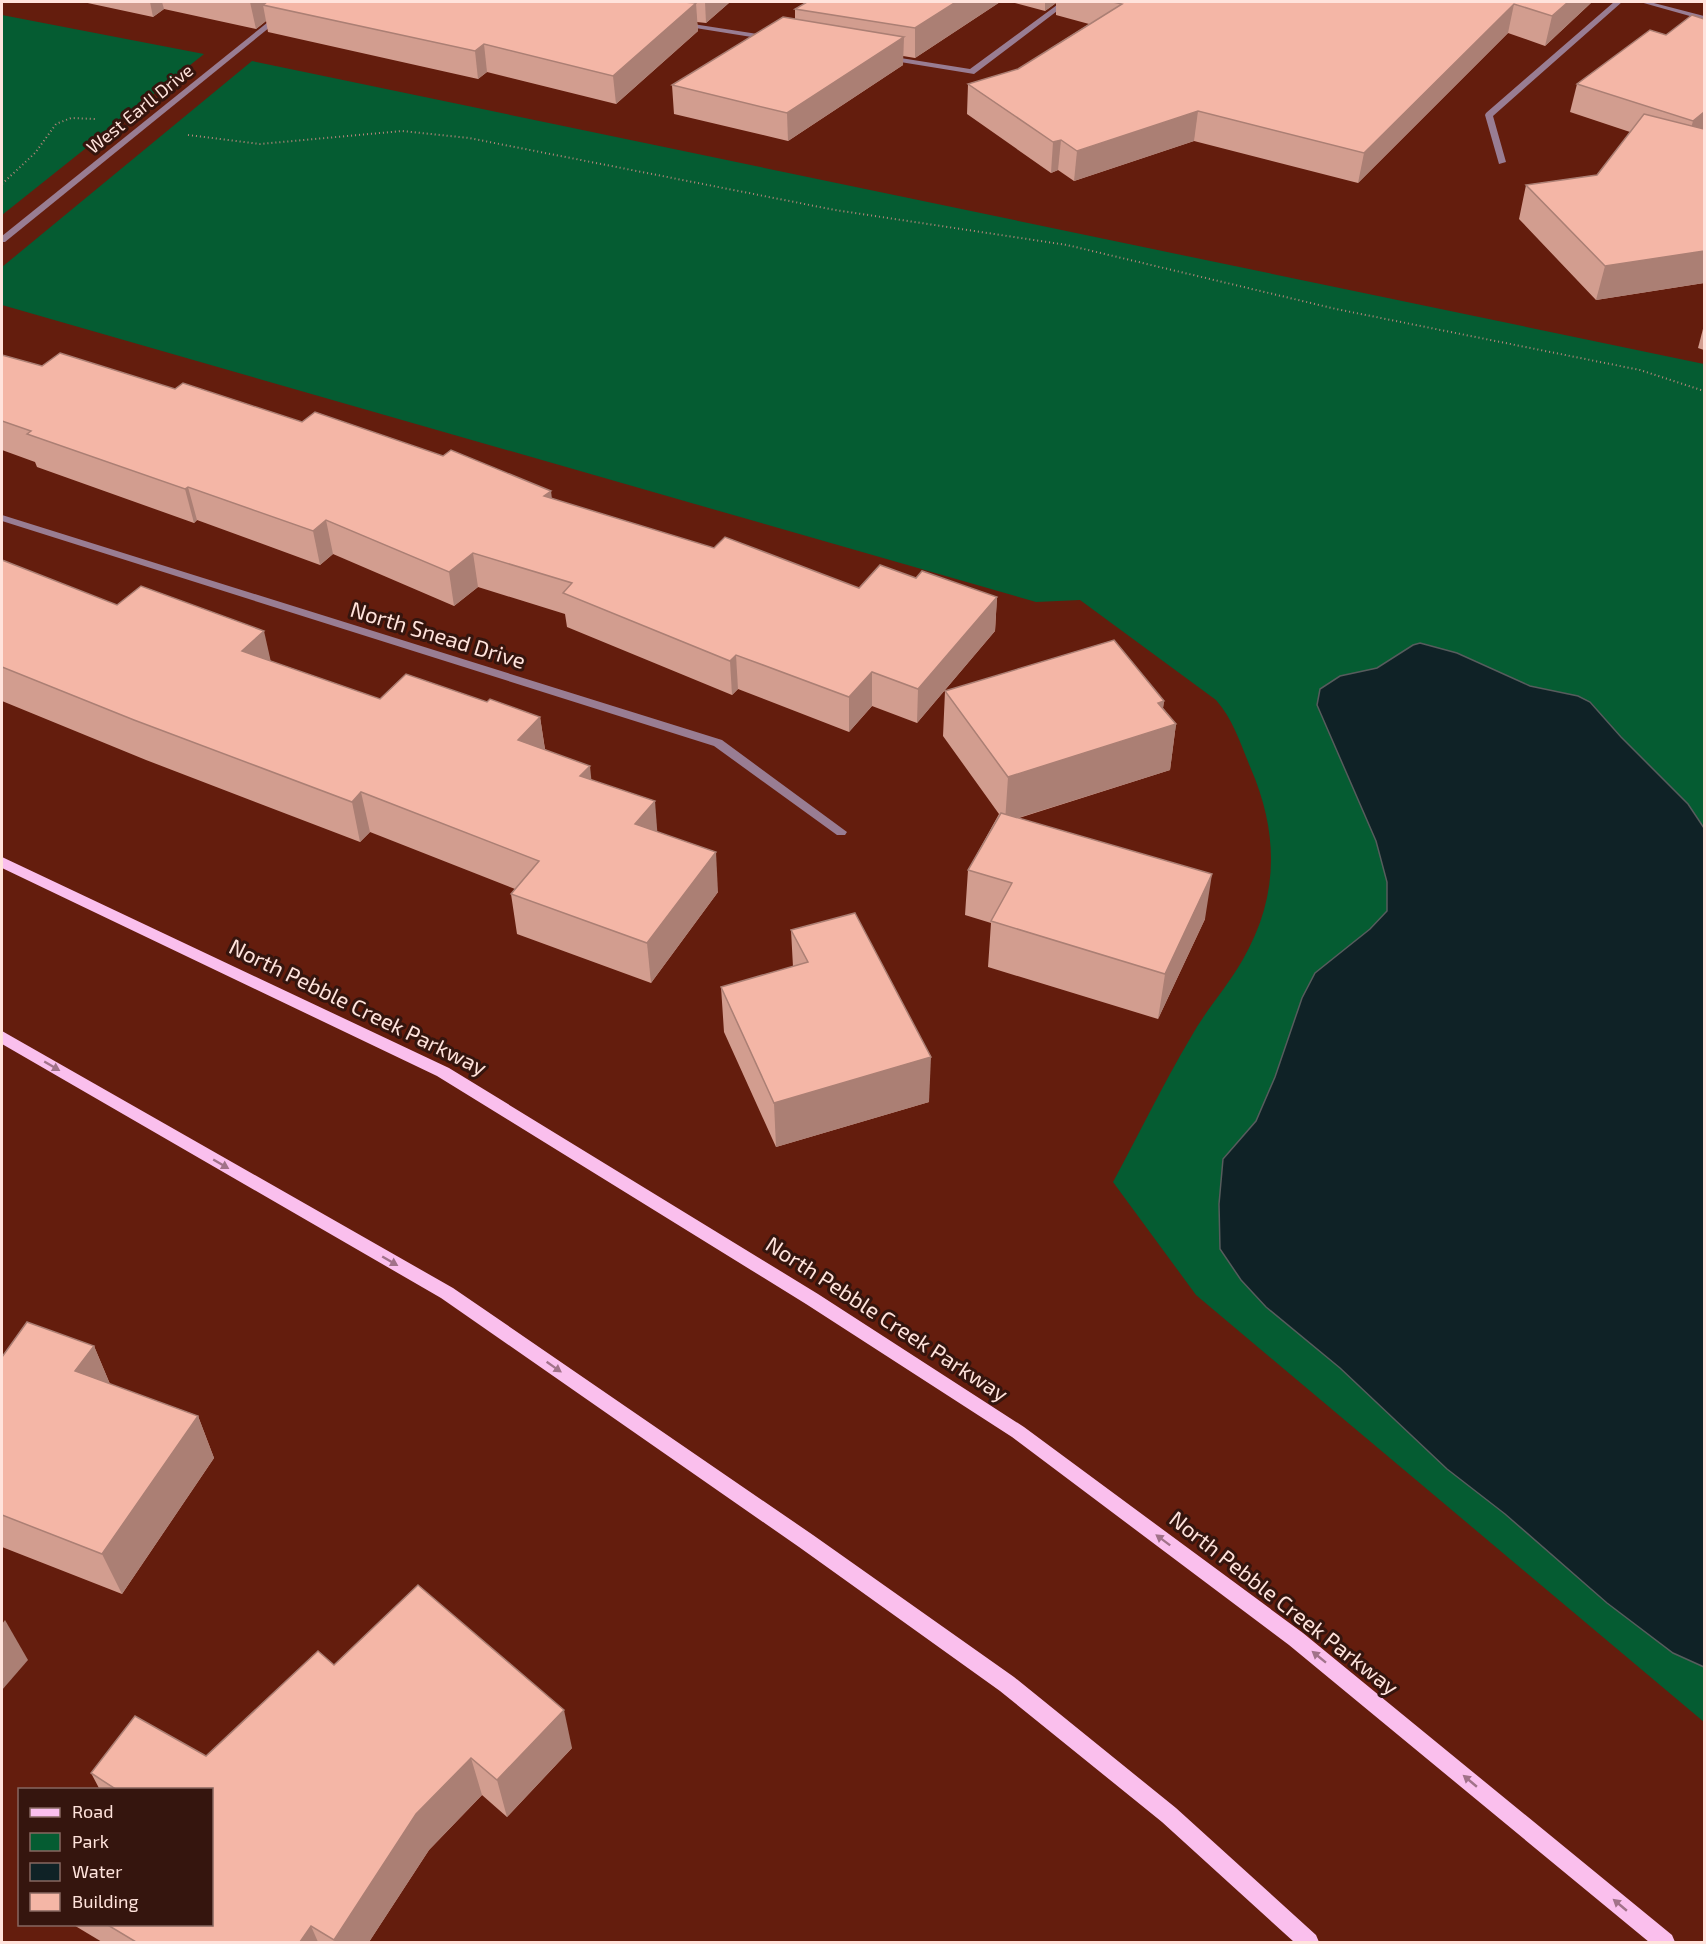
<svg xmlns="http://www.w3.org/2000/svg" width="1706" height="1944" font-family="'Exo 2',sans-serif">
<rect width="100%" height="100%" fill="#641d0d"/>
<g fill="#055c32">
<path d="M2,15L204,54L2,215Z"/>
<path d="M252,61L1704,364V1722L1196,1295L1113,1182C1139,1134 1163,1084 1191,1037C1206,1010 1227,987 1242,961C1279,898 1279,834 1251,769C1241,745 1233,719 1216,700L1080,600L1036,602L2,305V267Z"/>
</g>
<path fill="#0f2226" stroke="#575c5d" stroke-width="1.5" d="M1420,643L1457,653L1530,686L1578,696L1590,702L1621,737L1688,804L1704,828V1667L1673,1653L1607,1603L1505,1514L1447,1469L1340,1368L1266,1307L1241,1280L1220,1249L1219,1204L1223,1159L1256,1121L1275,1077L1302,998L1315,973L1370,929L1387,911V882L1376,841L1317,705L1320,689L1340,676L1377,668L1413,645Z"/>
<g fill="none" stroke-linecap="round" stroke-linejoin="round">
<g stroke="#b7877c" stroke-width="2" stroke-dasharray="1 3" stroke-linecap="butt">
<path d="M188,135L260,144L402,131L469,138L835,210L1067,245L1336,309L1640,370L1704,391"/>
<path d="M2,184L35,153L56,124L71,118L95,119"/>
</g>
<g fill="#997d93" fill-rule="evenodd">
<path d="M293,2H301L5,242H2V236Z"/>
<path d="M1061,2H1069L974,74L888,60L884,58L888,56L970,69Z"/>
<path d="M1614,2H1622L1493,116L1506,162L1499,164L1485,115L1486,113Z"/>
<path d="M680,22L770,36L774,38L770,40L683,26L679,24Z"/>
<path d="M2,515L722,740L847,832L845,835H837L714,746L2,521Z"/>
</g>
<path fill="#997d93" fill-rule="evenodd" d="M1640,2H1650L1704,16V20Z"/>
<g fill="#fabfed" fill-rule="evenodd">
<path d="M2,857L449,1068L818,1294L1024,1427L1303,1633L1672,1935L1675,1942H1649L1289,1645L1012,1437L806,1304L437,1076L2,868Z"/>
<path d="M2,1031L453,1288L813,1535L1014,1677L1176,1808L1316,1935L1319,1942H1294L1162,1822L1000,1691L799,1547L441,1298L2,1044Z"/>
</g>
</g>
<g fill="#d29d8f">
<path d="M83,2H730L706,23L697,22L698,31L616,104L487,72L478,79L268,32L266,21L256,29L164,9L153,17Z"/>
<path d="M1000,2L915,58L903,56V65L788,141L674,114L672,85L795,19V9Z"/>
<path d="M1011,2H1592L1545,46L1508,33L1358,183L1194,141L1074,181L1058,170L1051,173L967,114L968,84L1018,69L1089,24L1056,15V3L1045,11Z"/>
<path d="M1704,19V283L1596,300L1519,219L1526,185L1597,175L1630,132L1570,112L1577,84L1666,35Z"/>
<path d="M1704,325V350L1698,348Z"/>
<path d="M2,355L42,366L175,389L302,422L714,548L859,588L916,578L997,597L995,631L917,723L872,706L849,732L738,689L732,695L567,627L565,614L478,587L454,606L333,554L320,565L197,520L194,523L37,467L35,462L2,450Z"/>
<path d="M2,560L117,605L271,661L380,699L487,702L540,717L545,749L591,780L657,832L718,892L651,983L517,934L511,894L515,889L370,832L360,842L146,760L2,701Z"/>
<path d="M945,691L1164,701L1163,708L1176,724L1170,770L1019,818L1205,919L1158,1019L988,967L991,923L965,915L968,870L999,814L943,736Z"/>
<path d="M791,930L929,1102L776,1147L724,1032L721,987L793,967Z"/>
<path d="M94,1346L110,1384L198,1416L214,1458L122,1594L2,1547V1357Z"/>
<path d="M334,1665L572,1748L507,1817L482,1795L429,1850L369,1942H102L72,1924H212V1790H100L91,1773L206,1756Z"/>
</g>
<g fill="#ab7f74">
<path d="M150,2H162L164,9L153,17Z"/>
<path d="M250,2H290L263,5L266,21L256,29Z"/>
<path d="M705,2H730L706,23Z"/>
<path d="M956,2H1000L915,58V28Z"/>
<path d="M1045,2H1057L1056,3L1045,11Z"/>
<path d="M1568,2H1592L1545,46L1552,16Z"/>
<path d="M696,3L698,31L616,104L613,76Z"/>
<path d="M1514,4L1508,33L1358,183L1364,153Z"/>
<path d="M904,37L903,65L788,141L787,113Z"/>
<path d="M484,44L487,72L478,79L475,51Z"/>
<path d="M1198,111L1194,141L1074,181L1077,151Z"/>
<path d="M1704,112V134L1685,150L1693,121Z"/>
<path d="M1061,140L1058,170L1051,173L1053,142Z"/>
<path d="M1704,251V283L1596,300L1605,266Z"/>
<path d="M188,487L197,520L194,523L185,489Z"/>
<path d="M551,491L555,524L544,496Z"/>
<path d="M326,520L333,554L320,565L313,531Z"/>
<path d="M473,553L478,587L454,606L449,572Z"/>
<path d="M997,597L995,631L917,723L918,689Z"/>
<path d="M264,631L273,671L242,651Z"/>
<path d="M736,655L738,689L732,695L730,661Z"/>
<path d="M872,672V706L849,732V697Z"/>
<path d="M1164,701L1160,729L1176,724L1170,770L1005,822L1008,777L1158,703Z"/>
<path d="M540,717L546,757L518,740Z"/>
<path d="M590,766L594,806L580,776Z"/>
<path d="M361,792L370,832L360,842L352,802Z"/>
<path d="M655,801L658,841L635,824Z"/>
<path d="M716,852L718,892L651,983L647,943Z"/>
<path d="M1212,874L1205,919L1158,1019L1165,974Z"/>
<path d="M931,1057L929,1102L776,1147L774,1103Z"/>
<path d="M94,1346L112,1389L75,1371Z"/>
<path d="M198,1416L214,1458L122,1594L102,1554Z"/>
<path d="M5,1620L28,1660L2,1690V1624Z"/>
<path d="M564,1710L572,1748L507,1817L497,1780Z"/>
<path d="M471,1758L482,1795L429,1850L369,1942H335L334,1940L416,1814Z"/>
<path d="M311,1926L318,1942H300Z"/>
</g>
<g fill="#f4b6a6" stroke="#ab7f74" stroke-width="1.5">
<path d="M267,2H684L696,3L613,76L484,44L475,51L263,5Z"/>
<path d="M807,2H956L915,28L795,9Z"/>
<path d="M1113,2H1568L1552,16L1514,4L1364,153L1198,111L1077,151L1061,140L1053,142L968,84L1018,69L1122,4Z"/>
<path d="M1692,15L1704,19V112L1693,121L1577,84L1650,30L1666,35Z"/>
<path d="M783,17L904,37L787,113L672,85Z"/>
<path d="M1644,114L1704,129V251L1605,266L1526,185L1597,175Z"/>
<path d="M60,353L175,389L183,383L302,422L315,412L443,456L451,450L551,491L544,496L714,548L725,537L859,588L880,565L916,578L922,571L997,597L918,689L872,672L849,697L736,655L730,661L563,593L572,583L473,553L449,572L326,520L313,531L188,487L185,489L27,434L31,431L2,421V355L42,366Z"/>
<path d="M2,560L117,605L141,586L264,631L242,651L380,699L406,674L487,702L490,699L540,717L518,740L590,766L580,776L655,801L635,824L716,852L647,943L511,894L539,861L361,792L352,802L134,720L2,667Z"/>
<path d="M1114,640L1164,701L1158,703L1176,724L1008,777L945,691Z"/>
<path d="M1001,813L1212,874L1165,974L991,921L1012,883L968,870Z"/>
<path d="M855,913L931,1057L774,1103L721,987L808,962L791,930Z"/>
<path d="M27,1322L94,1346L75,1371L198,1416L102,1554L2,1515V1357Z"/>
<path d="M418,1585L564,1710L497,1780L471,1758L416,1814L334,1940L311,1926L300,1942H136L106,1924H212V1790H117L91,1773L135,1716L206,1756L318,1651L334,1665Z"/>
</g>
<defs><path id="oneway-solid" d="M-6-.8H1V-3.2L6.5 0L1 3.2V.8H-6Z" transform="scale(1.5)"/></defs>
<g fill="#a17289">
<use href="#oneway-solid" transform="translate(52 1066) rotate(30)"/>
<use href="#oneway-solid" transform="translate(221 1164) rotate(30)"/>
<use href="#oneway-solid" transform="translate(390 1261) rotate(30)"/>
<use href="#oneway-solid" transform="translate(554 1367) rotate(35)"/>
<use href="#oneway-solid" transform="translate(1163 1540) rotate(-143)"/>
<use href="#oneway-solid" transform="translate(1319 1657) rotate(-141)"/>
<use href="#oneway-solid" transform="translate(1470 1781) rotate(-140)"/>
<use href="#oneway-solid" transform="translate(1620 1905) rotate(-140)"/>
</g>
<g text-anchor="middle" stroke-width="6" stroke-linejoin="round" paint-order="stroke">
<g font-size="18" fill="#ffe3dc" stroke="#35150e">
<text transform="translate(140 109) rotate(-39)" y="6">West Earll Drive</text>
</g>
<g font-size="22" fill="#ffe3dc" stroke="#35150e">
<text transform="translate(438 635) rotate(17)" y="8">North Snead Drive</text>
<text transform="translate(358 1007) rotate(26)" y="8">North Pebble Creek Parkway</text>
<text transform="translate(887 1319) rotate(33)" y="8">North Pebble Creek Parkway</text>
<text transform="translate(1284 1603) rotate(38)" y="8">North Pebble Creek Parkway</text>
</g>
</g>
<rect width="1706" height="1944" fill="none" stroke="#ffe3dc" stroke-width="6"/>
<rect x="18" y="1788" width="195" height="138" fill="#35150e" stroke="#866760" stroke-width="1.5"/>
<rect x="30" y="1808" width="30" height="9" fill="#fabfed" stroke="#866760" stroke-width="1.5"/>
<text x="72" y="1818" font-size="18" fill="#ffe3dc">Road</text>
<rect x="30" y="1833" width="30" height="18" fill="#055c32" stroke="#866760" stroke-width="1.5"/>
<text x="72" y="1848" font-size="18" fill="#ffe3dc">Park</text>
<rect x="30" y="1863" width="30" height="18" fill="#0f2226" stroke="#866760" stroke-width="1.5"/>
<text x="72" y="1878" font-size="18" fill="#ffe3dc">Water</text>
<rect x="30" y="1893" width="30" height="18" fill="#f4b6a6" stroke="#866760" stroke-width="1.5"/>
<text x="72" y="1908" font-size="18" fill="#ffe3dc">Building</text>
</svg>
